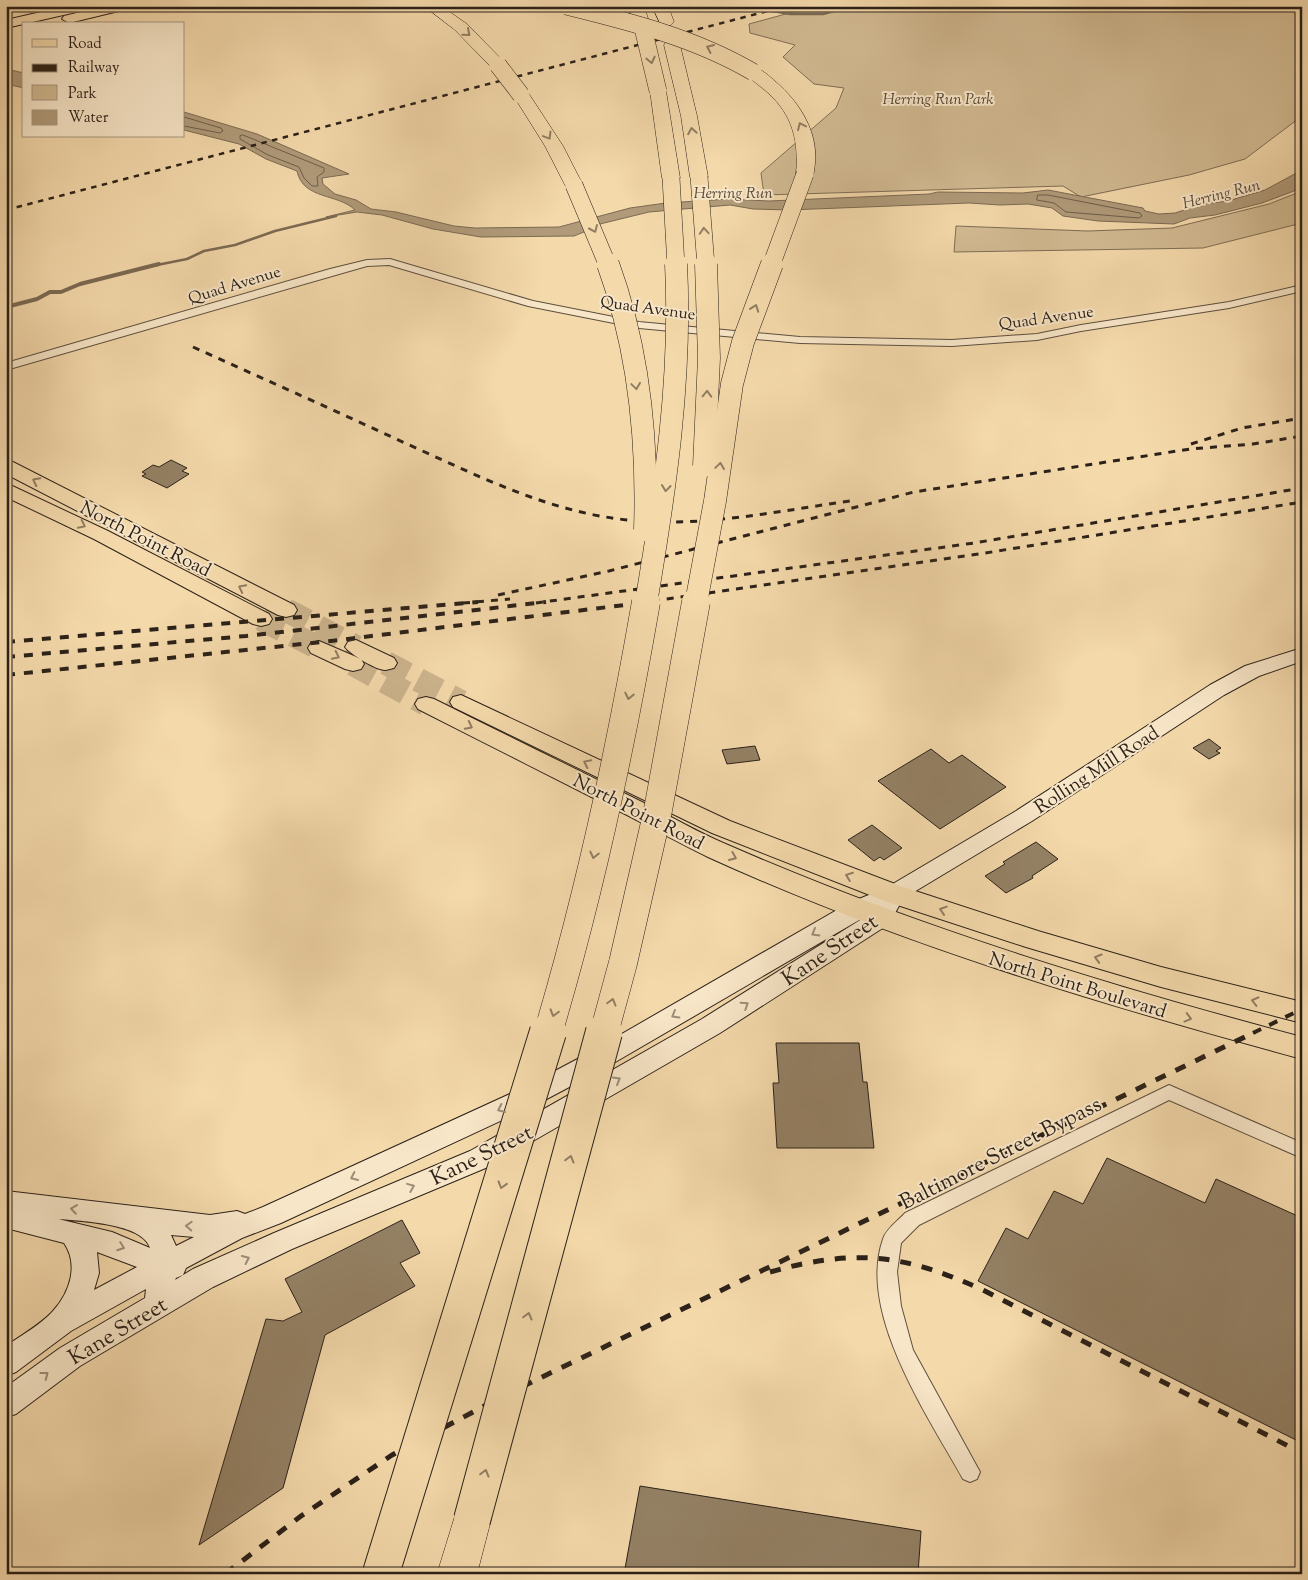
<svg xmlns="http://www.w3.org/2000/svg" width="1308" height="1580" font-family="'Sorts Mill Goudy',serif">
<rect width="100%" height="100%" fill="#f4d9ab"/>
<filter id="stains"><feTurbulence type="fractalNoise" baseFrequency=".004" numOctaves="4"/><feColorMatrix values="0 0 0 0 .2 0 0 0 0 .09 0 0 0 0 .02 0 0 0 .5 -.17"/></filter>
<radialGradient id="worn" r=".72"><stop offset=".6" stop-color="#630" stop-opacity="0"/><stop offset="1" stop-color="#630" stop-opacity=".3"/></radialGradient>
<g fill="#d2ba92" stroke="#7e6e56">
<path d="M815,6H1302V116L1245,159L1189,175L1081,197L1063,186L764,195L761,173L836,108L844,88L814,84L783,57L795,45L750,33L749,24Z"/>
<path d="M1302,191V223L1203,248L954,252L956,226L1088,231L1172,228L1269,204Z"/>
</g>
<g fill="#b09a79" stroke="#7b6a53">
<path d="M6,69L24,73V88L6,84Z"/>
<path d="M184,112L257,134L349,174L322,178L323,184L335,194L356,200L371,209L396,212L454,226L475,228L559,227L630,208L666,203L729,199L769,201L929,194L938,192L1023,193L1048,190L1143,208L1145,211L1159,214L1175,213L1203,204L1228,201L1265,190L1302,170V188L1262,203L1215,215L1190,218L1174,224L1098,221L1063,216L1052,208L1028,204L1000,205L969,203L788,210L753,209L730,205L649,212L592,226L584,232L574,236L481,237L433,229L382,215L357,212L326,217L355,210C338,193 303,200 297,171L266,159L239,144L184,130Z"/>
</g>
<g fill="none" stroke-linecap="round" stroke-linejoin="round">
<g stroke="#6e5e49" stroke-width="1">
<path d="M184,117L221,128L223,131L220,133L184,126"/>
<path d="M243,135L324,168V172L317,177L318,186H312L304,178L299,167L268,155L240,139V136Z"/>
<path d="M1038,195H1048L1140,213L1142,216L1139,218L1066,212L1054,203L1037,200Z"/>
</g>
<g stroke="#7b6a53" stroke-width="2.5">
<path d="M743,6L790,14H823L853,6"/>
<path d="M152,266L187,259L204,251L235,245L275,231L336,216"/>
</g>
<path stroke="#7b6a53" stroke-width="4" d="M6,307L37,299L50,292H61L80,284L159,264"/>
</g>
<g fill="#948165" stroke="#2b2119">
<path d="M171,460L187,468L182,471L189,474L167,488L142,476L146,474L142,472L153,465L159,467Z"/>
<path d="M1209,739L1221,748L1216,751L1220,753L1209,759L1193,748Z"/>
<path d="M755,746L760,760L727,764L722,750Z"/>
<path d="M931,749L949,763L962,755L1006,787L940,829L878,781Z"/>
<path d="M872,825L902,848L884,860L880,857L874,861L848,840Z"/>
<path d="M1036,842L1058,859L1032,876L1033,878L1006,893L985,876L1005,864L1003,862Z"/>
<path d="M776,1043H859L863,1082H867L874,1148H777L773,1083H779Z"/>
<path d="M1107,1158L1205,1203L1216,1179L1302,1218V1443L978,1281L1006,1228L1028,1239L1054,1191L1083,1204Z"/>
<path d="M402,1220L420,1253L400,1263L415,1286L325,1335L283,1488L199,1545L266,1319L283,1321L302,1312L285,1279Z"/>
<path d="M640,1486L921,1531L918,1574H624Z"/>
</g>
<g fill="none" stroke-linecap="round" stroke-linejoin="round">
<g stroke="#ccb48e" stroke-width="24" stroke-dasharray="24 12" stroke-linecap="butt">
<path d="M286,610L356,647"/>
<path d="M261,619L319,648"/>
<path d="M386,663L461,702"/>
<path d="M353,664L426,704"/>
</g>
<defs>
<g id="street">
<path d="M390,259L533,301L639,322L800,337L952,340L1037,334L1081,325L1229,302L1302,285V291L1229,308L1081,331L1037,340L952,346L800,343L639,328L528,306L389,265L367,266L6,370V363L330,269L367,260Z"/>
<path d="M1169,1085L1302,1143V1158L1169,1100L919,1225L901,1243L897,1272L901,1306L913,1350L980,1472L977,1479L970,1482L963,1479C928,1416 857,1313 883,1239C886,1229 898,1221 905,1213Z"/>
</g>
<path id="secondary" d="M1302,648V661L1259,676L1224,695L1032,821L899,901L900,904L889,924L720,1033L488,1167L292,1249L213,1287L80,1366L16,1414L6,1417V1387L60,1348L145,1298L146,1289L71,1331L16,1372L6,1376V1346C20,1336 42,1324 53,1311C70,1292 79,1265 64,1243L6,1228V1191L210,1215L237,1211L245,1214L263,1207L523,1088L587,1054L849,903L886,888L1016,811L1210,685L1245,666ZM873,912L702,1019L470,1151L274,1233L193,1269L175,1280L176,1278L183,1275L186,1268L242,1238L281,1223L541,1102L605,1068ZM58,1219C80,1221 143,1223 150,1248L112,1232ZM171,1235L194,1237L176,1246ZM97,1252L137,1267L94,1290L99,1273Z"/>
<g id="primary">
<path d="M67,6H91L90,9L6,28V20Z"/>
<path d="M105,6H128L127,9L69,23L62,19L64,16Z"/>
<path d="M6,460L13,462L294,605L297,610L294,615L286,617L278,615L6,474Z"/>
<path d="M6,483L108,531L269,614L272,619L269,624L261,626L253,624L94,539L6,497Z"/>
<path d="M356,640L394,658L397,663L394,668C393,668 387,670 385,670C376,670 350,654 345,647L348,642Z"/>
<path d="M319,641L361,659L364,664L361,669L353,671L345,669L311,653L308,648L311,643Z"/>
<path d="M461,695L730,821L903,887L1038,931L1161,967L1302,1002V1023L1161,987L1026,947L885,901L712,833L453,707L450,702L453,697Z"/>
<path d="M426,697L434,699C504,734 574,768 644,803C672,817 699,833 728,845C914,926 1106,985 1302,1037V1059C1100,1004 899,944 708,857C681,844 654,829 627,815C558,780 488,745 418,709L415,704L418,699Z"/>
</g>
<g id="highway">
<path d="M424,6H441L467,24L504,62L506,65L504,68H492L455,30Z"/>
<path d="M628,6H644L651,28L649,31H637Z"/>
<path d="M652,6H668L674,22L671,25H661Z"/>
<path d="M672,40L678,42L680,45L697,116L708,177L705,181L699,182L693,181L690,177L681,116L664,45L666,42Z"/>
<path d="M753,67C762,69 769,76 776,82C799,102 818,131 815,163C814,169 815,173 811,178L805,179L799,178L796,174C799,142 793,115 768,93C761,86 750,80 745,72L747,69Z"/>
<path d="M658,86L664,87L666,91L680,178L677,182L671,183L665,182L662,178L650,91L652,87Z"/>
<path d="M521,90L527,91L563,146L583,185L580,189L574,190L568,189L565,185L545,146L513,95L515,91Z"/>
<path d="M472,1501L486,1506L491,1520L477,1574H437L458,1506Z"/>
</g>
</defs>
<use href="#street" stroke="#5d4f3e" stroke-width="2"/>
<use href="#secondary" stroke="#2b2119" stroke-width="2"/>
<use href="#primary" stroke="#2b2119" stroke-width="2"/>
<use href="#highway" stroke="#2b2119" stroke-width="1"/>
<use href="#street" fill="#f8e6c8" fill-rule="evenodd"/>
<use href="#secondary" fill="#f8e6c8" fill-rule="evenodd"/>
<use href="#primary" fill="#f4d9ab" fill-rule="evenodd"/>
<use href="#highway" fill="#f4d9ab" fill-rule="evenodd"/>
<path stroke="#2b2119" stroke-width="2.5" stroke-dasharray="5.5 5.5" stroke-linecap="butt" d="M6,210L787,6"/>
<g stroke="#2b2119" stroke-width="3" stroke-dasharray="7 7" stroke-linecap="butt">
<path d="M193,347C264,379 336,411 407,444C479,476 548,512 628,520C702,528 777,511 850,501"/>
<path d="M1191,444L1242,428L1302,418"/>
<path d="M498,595L609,571L914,492L1190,449L1253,444L1302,436"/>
<path d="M463,603L510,599"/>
<path d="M536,603L974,543L1302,488"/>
<path d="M639,603L979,554L1302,502"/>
</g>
<g stroke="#2b2119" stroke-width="4" stroke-dasharray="9 9" stroke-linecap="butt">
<path d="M6,642L478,602"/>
<path d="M6,657L246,636L546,602"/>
<path d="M6,675L331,641L649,602"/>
<path d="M1253,1033L1302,1009"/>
</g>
<g stroke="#2b2119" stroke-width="5" stroke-dasharray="11 11" stroke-linecap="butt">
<path d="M770,1272C855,1248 905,1254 985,1291L1302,1453"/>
<path d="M225,1574L301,1516L392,1455L507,1394L1255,1032"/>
</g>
<defs>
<g id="highway-bridge-far3">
<path d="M566,6C631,22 695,38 753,72"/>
<path d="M643,28L658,91"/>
<path d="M498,65L521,95"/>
<path d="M699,177L706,266"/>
<path d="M671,178L676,266"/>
<path d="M574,185L608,266"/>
<path d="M771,266L805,174"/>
</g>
<g id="highway-bridge-far2">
<path d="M608,264C639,349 648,440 645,530"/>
<path d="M704,466L709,358L706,264"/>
<path d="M646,603C665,491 682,378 676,264"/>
<path d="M696,603L715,501L732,384L743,342L772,264"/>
</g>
<g id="highway-bridge-far1">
<path d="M548,1033C590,892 621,747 646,602"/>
<path d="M604,1033L623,963L658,810L696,602"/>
</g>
<g id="highway-bridge">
<path d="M472,1520L604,1032"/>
<path d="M381,1573L548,1032"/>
</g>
</defs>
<use href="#highway-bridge-far3" stroke="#2b2119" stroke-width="18" stroke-linecap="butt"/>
<use href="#highway-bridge-far2" stroke="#2b2119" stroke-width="23" stroke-linecap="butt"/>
<use href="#highway-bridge-far1" stroke="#2b2119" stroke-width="29" stroke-linecap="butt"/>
<use href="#highway-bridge" stroke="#2b2119" stroke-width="38" stroke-linecap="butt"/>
<use href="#highway-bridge-far3" stroke="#f4d9ab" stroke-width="17"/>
<use href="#highway-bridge-far2" stroke="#f4d9ab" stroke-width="22"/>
<use href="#highway-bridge-far1" stroke="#f4d9ab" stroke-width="28"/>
<use href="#highway-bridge" stroke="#f4d9ab" stroke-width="36"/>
</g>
<defs><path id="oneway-chevron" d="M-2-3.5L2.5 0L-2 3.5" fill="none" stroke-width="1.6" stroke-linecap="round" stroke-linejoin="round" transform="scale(1.25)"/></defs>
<g stroke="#907d62">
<use href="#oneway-chevron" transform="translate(467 33) rotate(41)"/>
<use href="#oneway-chevron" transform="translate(710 48) rotate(-156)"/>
<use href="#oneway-chevron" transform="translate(651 60) rotate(77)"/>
<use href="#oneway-chevron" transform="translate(801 126) rotate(-115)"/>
<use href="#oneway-chevron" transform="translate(692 131) rotate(-100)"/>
<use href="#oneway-chevron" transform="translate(548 136) rotate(59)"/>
<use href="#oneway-chevron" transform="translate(594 229) rotate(66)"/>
<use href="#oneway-chevron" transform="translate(704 231) rotate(-94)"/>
<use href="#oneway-chevron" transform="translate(755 308) rotate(-70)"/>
<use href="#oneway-chevron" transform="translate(636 386) rotate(82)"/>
<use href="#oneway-chevron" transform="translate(707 394) rotate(-88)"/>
<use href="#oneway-chevron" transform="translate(720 466) rotate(-82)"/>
<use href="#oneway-chevron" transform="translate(36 481) rotate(-153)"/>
<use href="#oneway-chevron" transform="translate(666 488) rotate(96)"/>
<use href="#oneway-chevron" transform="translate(82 525) rotate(26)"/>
<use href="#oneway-chevron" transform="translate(242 588) rotate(-153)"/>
<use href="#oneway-chevron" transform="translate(336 656) rotate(26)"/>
<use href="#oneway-chevron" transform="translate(629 696) rotate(102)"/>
<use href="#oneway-chevron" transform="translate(469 726) rotate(27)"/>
<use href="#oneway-chevron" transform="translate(587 763) rotate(-154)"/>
<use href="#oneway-chevron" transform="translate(594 855) rotate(103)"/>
<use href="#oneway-chevron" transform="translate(733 857) rotate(23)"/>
<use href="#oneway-chevron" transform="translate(849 876) rotate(-159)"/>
<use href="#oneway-chevron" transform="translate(943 910) rotate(-162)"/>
<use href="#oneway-chevron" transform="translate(1098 958) rotate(-164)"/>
<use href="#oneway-chevron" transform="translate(1255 1001) rotate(-166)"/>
<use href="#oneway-chevron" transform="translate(612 1002) rotate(-75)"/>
<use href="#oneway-chevron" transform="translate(554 1013) rotate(106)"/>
<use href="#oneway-chevron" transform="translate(1188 1018) rotate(15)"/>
<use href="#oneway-chevron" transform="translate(570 1159) rotate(-75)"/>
<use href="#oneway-chevron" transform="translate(502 1185) rotate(107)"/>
<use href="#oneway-chevron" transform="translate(528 1316) rotate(-75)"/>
<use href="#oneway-chevron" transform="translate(485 1473) rotate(-75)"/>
</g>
<g stroke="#9c8d79">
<use href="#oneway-chevron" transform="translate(815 933) rotate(150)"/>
<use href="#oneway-chevron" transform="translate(745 1005) rotate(-33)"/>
<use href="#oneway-chevron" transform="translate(675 1015) rotate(150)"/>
<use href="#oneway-chevron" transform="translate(617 1080) rotate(-30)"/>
<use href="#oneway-chevron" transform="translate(501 1109) rotate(155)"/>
<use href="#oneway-chevron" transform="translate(354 1177) rotate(155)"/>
<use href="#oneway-chevron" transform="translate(411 1187) rotate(-22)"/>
<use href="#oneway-chevron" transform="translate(74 1209) rotate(-172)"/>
<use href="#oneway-chevron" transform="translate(189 1226) rotate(-177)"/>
<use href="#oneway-chevron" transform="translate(121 1247) rotate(20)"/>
<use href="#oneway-chevron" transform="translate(246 1259) rotate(-25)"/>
<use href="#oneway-chevron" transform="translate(45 1375) rotate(-37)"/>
</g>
<g text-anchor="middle" stroke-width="4" stroke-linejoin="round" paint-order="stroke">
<g font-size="16" font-style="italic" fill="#554737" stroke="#f8e6c8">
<text x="938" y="104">Herring Run Park</text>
</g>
<g font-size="16" font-style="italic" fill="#5a4b3b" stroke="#f8e6c8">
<text x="733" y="198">Herring Run</text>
<text transform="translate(1221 193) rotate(-14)" y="6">Herring Run</text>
</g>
<g font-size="16" fill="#2b2119" stroke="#f8e6c8">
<text transform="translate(234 284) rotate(-17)" y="6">Quad Avenue</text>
<text transform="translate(648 307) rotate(8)" y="6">Quad Avenue</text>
<text transform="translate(1046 317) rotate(-8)" y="6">Quad Avenue</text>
</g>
<g font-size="19" fill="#2b2119" stroke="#f8e6c8">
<text transform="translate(146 538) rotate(27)" y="7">North Point Road</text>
<text transform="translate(1096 769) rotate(-33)" y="7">Rolling Mill Road</text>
<text transform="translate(639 811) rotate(27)" y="7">North Point Road</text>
<text transform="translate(1078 984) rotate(17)" y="7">North Point Boulevard</text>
</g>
<g font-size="22" fill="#2b2119" stroke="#f8e6c8">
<text transform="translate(829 949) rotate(-34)" y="8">Kane Street</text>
<text transform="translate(1000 1152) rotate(-27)" y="8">Baltimore Street Bypass</text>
<text transform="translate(481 1154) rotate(-26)" y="8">Kane Street</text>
<text transform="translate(117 1330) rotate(-31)" y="8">Kane Street</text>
</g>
</g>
<rect width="1308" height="1580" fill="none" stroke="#f4d9ab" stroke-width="25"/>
<rect x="8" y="8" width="1293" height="1565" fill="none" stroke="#2b2119" stroke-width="2.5"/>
<rect x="12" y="12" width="1283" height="1555" fill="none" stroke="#2b2119"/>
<rect x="22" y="22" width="162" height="115" fill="#f8e6c8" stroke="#a69782"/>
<rect x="32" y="39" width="25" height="8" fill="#f4d9ab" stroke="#a69782"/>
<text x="68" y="48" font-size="15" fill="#2b2119">Road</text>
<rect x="32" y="64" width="25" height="8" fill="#2b2119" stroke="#a69782"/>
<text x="68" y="72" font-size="15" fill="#2b2119">Railway</text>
<rect x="32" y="85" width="25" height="15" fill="#d2ba92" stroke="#a69782"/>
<text x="68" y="98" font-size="15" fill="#2b2119">Park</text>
<rect x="32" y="110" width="25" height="15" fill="#b09a79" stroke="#a69782"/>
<text x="68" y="122" font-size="15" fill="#2b2119">Water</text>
<rect width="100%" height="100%" filter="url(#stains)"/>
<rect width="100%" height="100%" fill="url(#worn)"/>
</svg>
